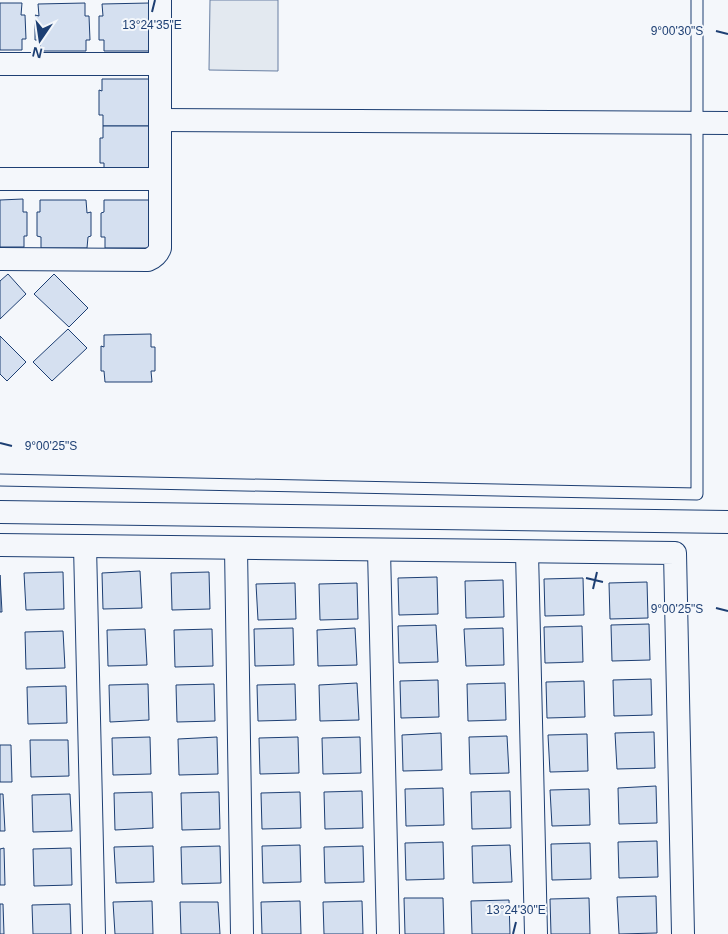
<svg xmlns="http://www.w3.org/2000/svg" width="728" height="934" font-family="Arial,sans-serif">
<rect width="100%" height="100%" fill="#f4f7fb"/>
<path fill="#e3e9f0" stroke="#687fa3" d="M210,0H278V71L209,70Z"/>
<g fill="#d5e0f0" stroke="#1d3f73">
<path d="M0,3H22L21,15H25L26,39H22V50H0Z"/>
<path d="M85,3V16H89L90,40H86V51H40V40H35V15L39,16L38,4Z"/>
<path d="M149,3L150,51H104V40H99V16H103L102,4Z"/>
<path d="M102,79H149L150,126H103V115H99V90L102,91Z"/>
<path d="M103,126H150L151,174H104V163H100V138H103Z"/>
<path d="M23,199V212H27V236H24V247H0V200Z"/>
<path d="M40,200H86L87,213L91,212V236L88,237L87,248H41V237L37,236V212H40Z"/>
<path d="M104,200H151V248H105V237H101V213L104,212Z"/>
<path d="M8,274L26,294L0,319V281Z"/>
<path d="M54,274L88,308L69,327L34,294Z"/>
<path d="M68,329L87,348L52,381L33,362Z"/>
<path d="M151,334V347H155V371H151L152,382H105L104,371H101V346L104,347V335Z"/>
<path d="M0,336L26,362L7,381L0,374Z"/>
<path d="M140,571L142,608L103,609L102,573Z"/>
<path d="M63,572L64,609L26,610L24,573Z"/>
<path d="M209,572L210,609L172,610L171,573Z"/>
<path d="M0,575L2,612H0Z"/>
<path d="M437,577L438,614L399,615L398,578Z"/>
<path d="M583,578L584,615L545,616L544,579Z"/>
<path d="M503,580L504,617L466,618L465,581Z"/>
<path d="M647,582L648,618L610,619L609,583Z"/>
<path d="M295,583L296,619L258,620L256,584Z"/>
<path d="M357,583L358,619L320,620L319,584Z"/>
<path d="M649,624L650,660L612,661L611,625Z"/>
<path d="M436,625L438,662L399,663L398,626Z"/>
<path d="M582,626L583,662L545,663L544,627Z"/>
<path d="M293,628L294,665L255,666L254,629Z"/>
<path d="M355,628L357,665L318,666L317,630Z"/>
<path d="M503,628L504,665L466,666L464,629Z"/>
<path d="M145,629L147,665L108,666L107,630Z"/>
<path d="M212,629L213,666L175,667L174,630Z"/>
<path d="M63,631L65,668L26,669L25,632Z"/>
<path d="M651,679L652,715L614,716L613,680Z"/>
<path d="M438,680L439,717L401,718L400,681Z"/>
<path d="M584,681L585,717L547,718L546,682Z"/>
<path d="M357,683L359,720L320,721L319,685Z"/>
<path d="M505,683L506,720L468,721L467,684Z"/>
<path d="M148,684L149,720L110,722L109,685Z"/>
<path d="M214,684L215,721L177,722L176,685Z"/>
<path d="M295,684L296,720L258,721L257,685Z"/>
<path d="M66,686L67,723L28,724L27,687Z"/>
<path d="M654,732L655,768L617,769L615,733Z"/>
<path d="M441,733L442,770L403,771L402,735Z"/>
<path d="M587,734L588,771L550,772L548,735Z"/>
<path d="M507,736L509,773L470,774L469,737Z"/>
<path d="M150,737L151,774L113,775L112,738Z"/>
<path d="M217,737L218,774L179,775L178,739Z"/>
<path d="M298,737L299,773L260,774L259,738Z"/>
<path d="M360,737L361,773L323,774L322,738Z"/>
<path d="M30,740H68L69,776L31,777Z"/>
<path d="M0,745H11L12,782H0Z"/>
<path d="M656,786L657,823L619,824L618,788Z"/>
<path d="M443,788L444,825L406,826L405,789Z"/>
<path d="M589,789L590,825L552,826L550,790Z"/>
<path d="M362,791L363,828L325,829L324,792Z"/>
<path d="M510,791L511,828L472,829L471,792Z"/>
<path d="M152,792L153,828L115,830L114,793Z"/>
<path d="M219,792L220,829L182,830L181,793Z"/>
<path d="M300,792L301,828L262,829L261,793Z"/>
<path d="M0,794H3L5,831H0Z"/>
<path d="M70,794L72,831L33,832L32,795Z"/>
<path d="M657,841L658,877L619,878L618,842Z"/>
<path d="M443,842L444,879L406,880L405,843Z"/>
<path d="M590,843L591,879L552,880L551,844Z"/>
<path d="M300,845L301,882L263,883L262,846Z"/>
<path d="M510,845L512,882L473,883L472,846Z"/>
<path d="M153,846L154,882L116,883L114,847Z"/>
<path d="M220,846L221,883L182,884L181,847Z"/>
<path d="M363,846L364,882L325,883L324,847Z"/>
<path d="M4,848L5,885H0V849Z"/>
<path d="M71,848L72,885L34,886L33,849Z"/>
<path d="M656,896L657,933L619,934L617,897Z"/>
<path d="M404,898H443L444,934H405Z"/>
<path d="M589,898L590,934H551L550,899Z"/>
<path d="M509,900L510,934H472L471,901Z"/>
<path d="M152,901L153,934H115L113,902Z"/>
<path d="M300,901L301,934H262L261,902Z"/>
<path d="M362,901L363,934H324L323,902Z"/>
<path d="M180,902H218L220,934H181Z"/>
<path d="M0,904H3L4,934H0Z"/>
<path d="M70,904L71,934H33L32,905Z"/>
</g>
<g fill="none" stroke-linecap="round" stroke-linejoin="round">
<defs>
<path id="lane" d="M0,480L697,494V0"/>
<g id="street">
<path d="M0,64H160"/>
<path d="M160,120L728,123"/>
<path d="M0,179H160"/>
<path d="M0,259L148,260C155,257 158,254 160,248V0"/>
<path d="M0,512L728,522"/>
<path d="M0,545L675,553L683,934"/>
<path d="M85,546L94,934"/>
<path d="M236,548L242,934"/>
<path d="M379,550L388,934"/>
<path d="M527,552L536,934"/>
</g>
</defs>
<use href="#lane" stroke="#1d3f73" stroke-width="13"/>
<use href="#street" stroke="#1d3f73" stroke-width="24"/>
<use href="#lane" stroke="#f4f7fb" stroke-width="11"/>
<use href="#street" stroke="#f4f7fb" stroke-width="22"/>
</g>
<path fill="none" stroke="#1d3f73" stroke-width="2" d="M152,12L155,0M716,31L728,34M0,443L12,446M586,578L603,582M593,589L597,572M716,608L728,611M513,934L516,922"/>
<g font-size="12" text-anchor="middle" fill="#1d3f73" stroke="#f4f7fb" stroke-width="4" stroke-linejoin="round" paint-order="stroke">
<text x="152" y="29">13°24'35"E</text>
<text x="677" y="35">9°00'30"S</text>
<text x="51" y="450">9°00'25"S</text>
<text x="677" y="613">9°00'25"S</text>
<text x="516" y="914">13°24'30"E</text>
</g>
<g transform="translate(40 40) rotate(193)" stroke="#f4f7fb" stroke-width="4" paint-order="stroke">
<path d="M0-4L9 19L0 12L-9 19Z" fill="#1d3f73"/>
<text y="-8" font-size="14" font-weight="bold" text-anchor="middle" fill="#1d3f73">N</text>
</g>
</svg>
